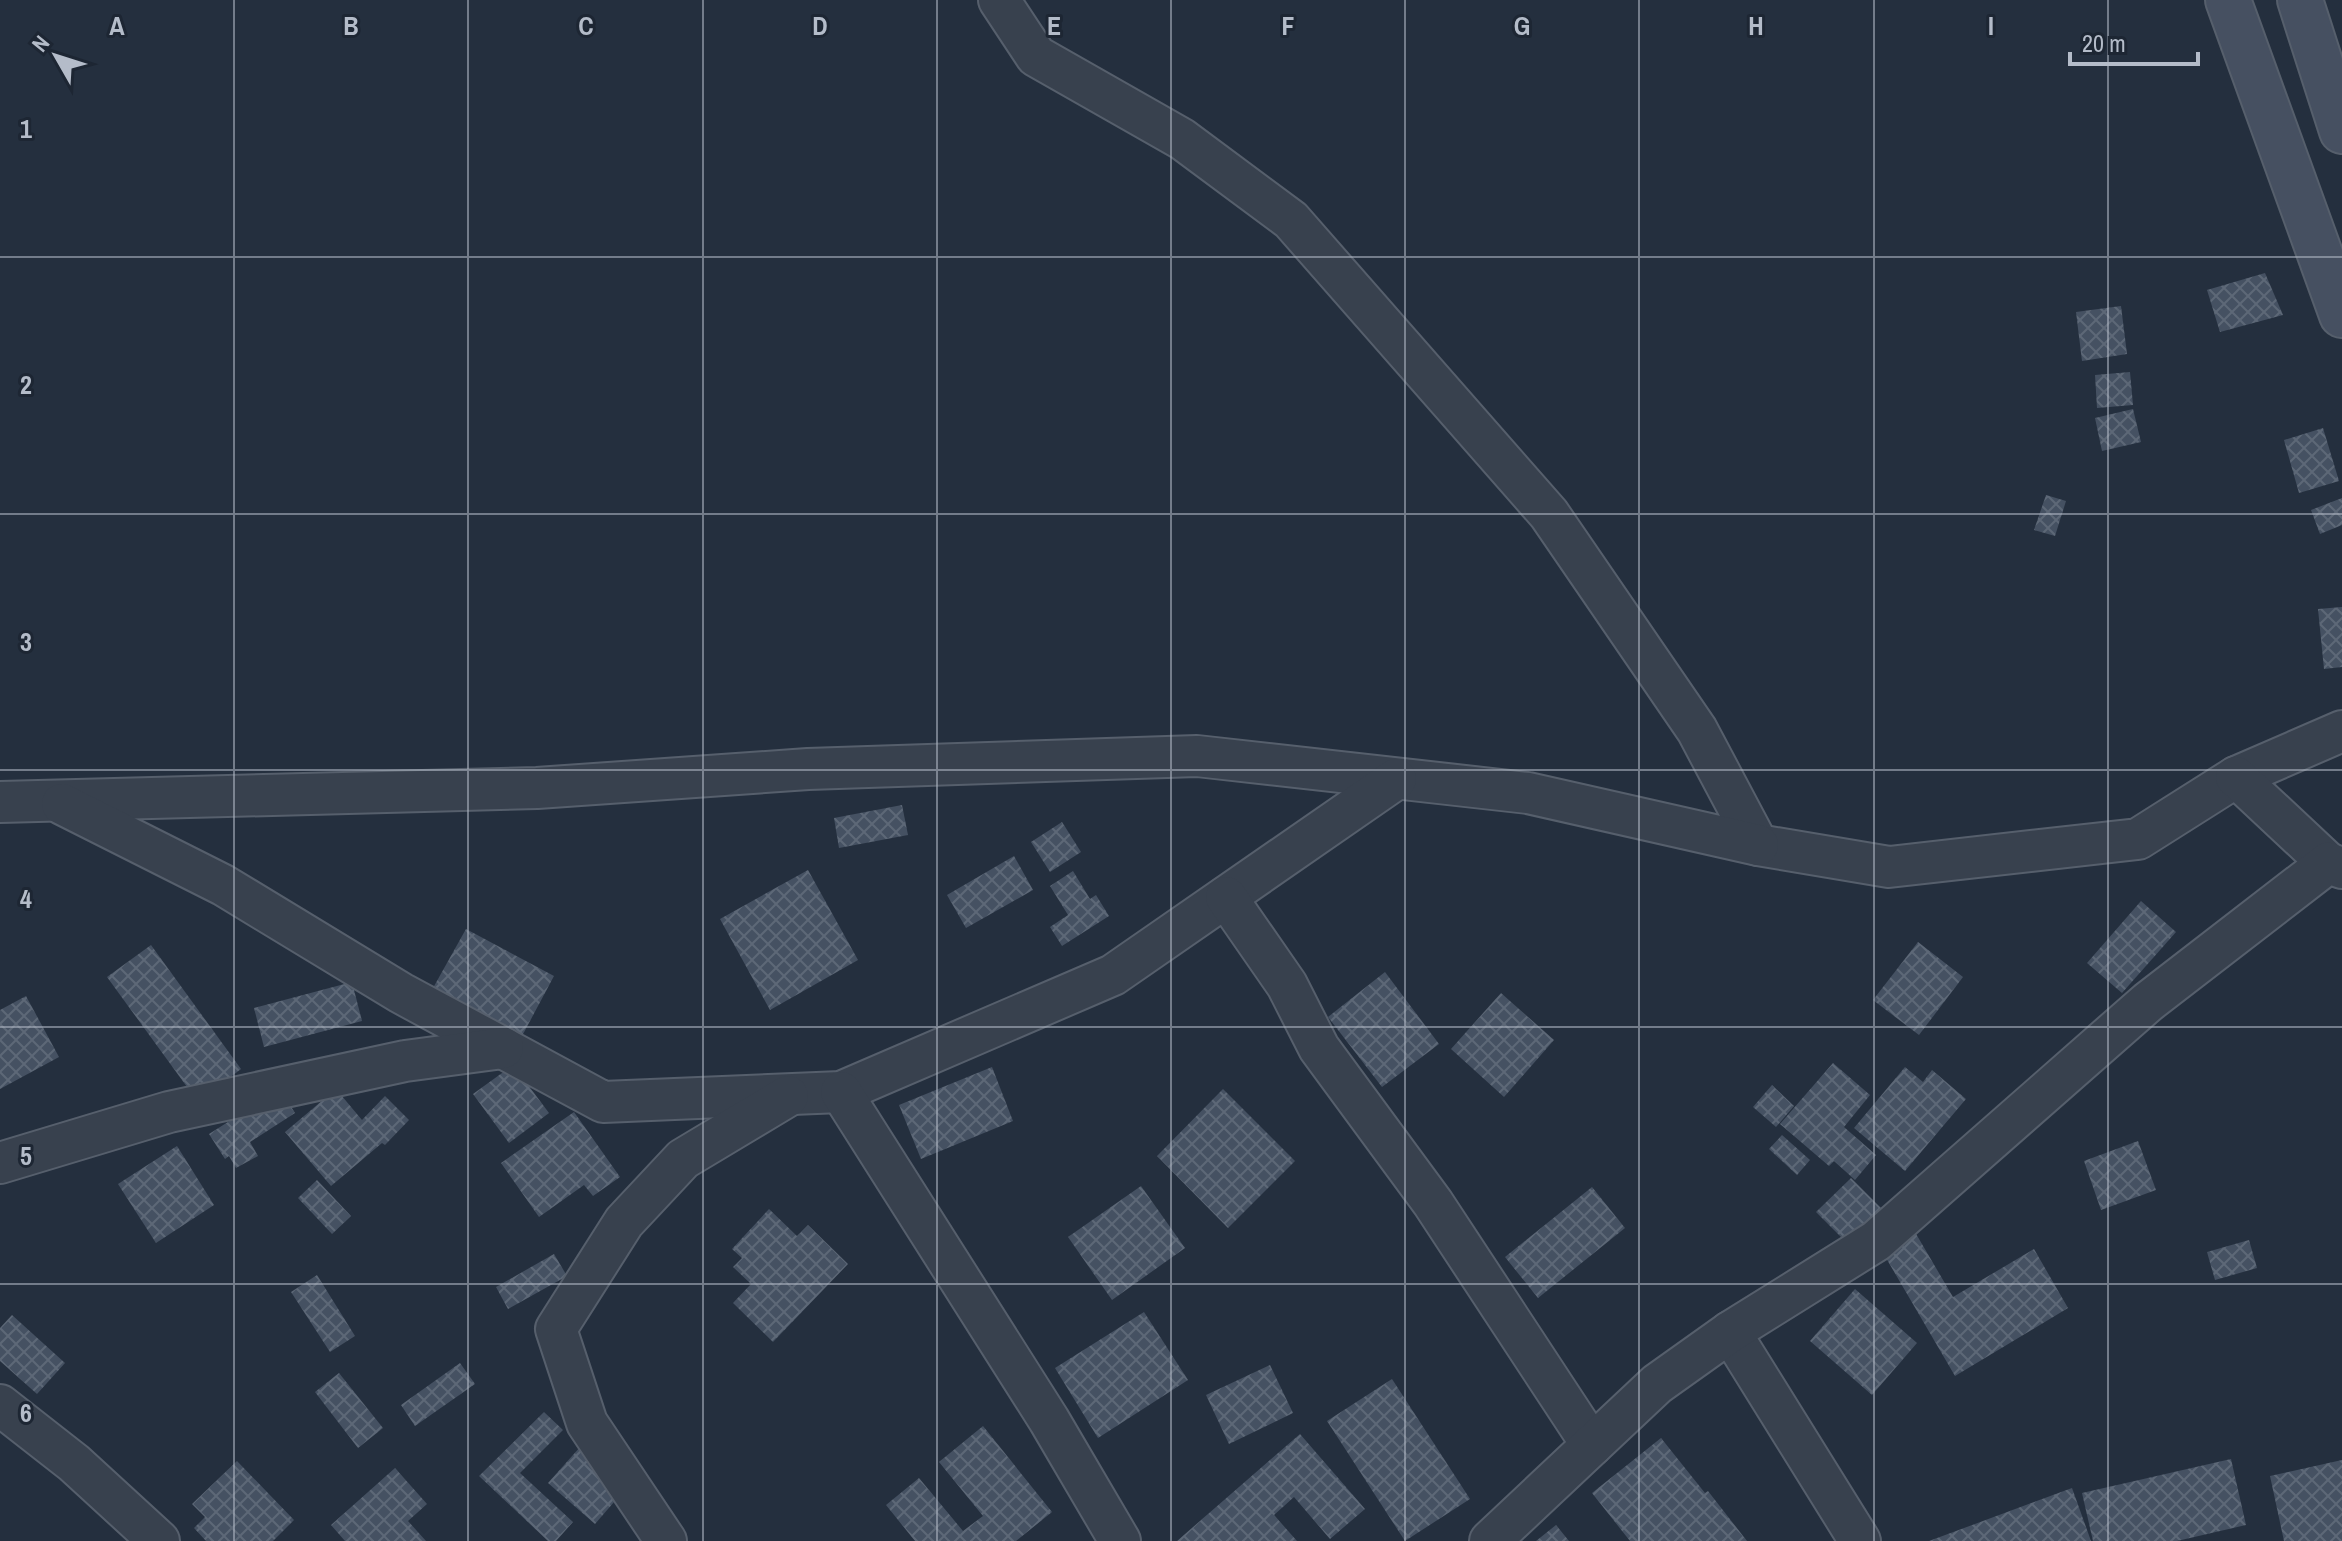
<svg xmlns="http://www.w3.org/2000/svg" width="2342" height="1541" font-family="'Archivo Narrow',sans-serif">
<defs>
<pattern id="building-cross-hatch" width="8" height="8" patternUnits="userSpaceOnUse" patternTransform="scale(2)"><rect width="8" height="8" fill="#455162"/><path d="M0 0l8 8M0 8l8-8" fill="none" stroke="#5d6877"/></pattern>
</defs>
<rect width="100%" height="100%" fill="#242f3e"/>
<g fill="url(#building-cross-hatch)">
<path d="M2265,273L2283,315L2220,332L2207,290Z"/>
<path d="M2121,306L2127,354L2082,361L2076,312Z"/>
<path d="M2130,372L2133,405L2097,408L2095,375Z"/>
<path d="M2133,409L2141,442L2102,451L2095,418Z"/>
<path d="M2323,428L2339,481L2299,493L2284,440Z"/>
<path d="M2046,495L2066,501L2055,536L2034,530Z"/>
<path d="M2342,498V525L2320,534L2311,510Z"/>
<path d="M2342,607V667L2324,669L2318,609Z"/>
<path d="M902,805L908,835L839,848L834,818Z"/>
<path d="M1062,822L1081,852L1050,872L1031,842Z"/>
<path d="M1014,856L1033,890L966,928L947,895Z"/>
<path d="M808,870L858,960L770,1010L720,919Z"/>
<path d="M1073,871L1090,899L1096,895L1109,916L1062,946L1050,927L1068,915L1050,886Z"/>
<path d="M2141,901L2176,932L2122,993L2087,963Z"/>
<path d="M466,929L554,976L522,1036L433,988Z"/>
<path d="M1918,942L1963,977L1919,1035L1873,1000Z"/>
<path d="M151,945L241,1069L198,1102L107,977Z"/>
<path d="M1385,972L1439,1044L1382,1087L1328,1017Z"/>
<path d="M352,982L362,1021L264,1047L254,1008Z"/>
<path d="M1501,993L1554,1040L1504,1097L1451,1049Z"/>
<path d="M26,996L59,1057L0,1089V1010Z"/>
<path d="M1833,1063L1870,1095L1844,1127L1876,1155L1855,1180L1834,1161L1829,1166L1780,1124Z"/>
<path d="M513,1065L549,1113L509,1143L473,1094Z"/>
<path d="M992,1067L1013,1121L921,1159L899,1105Z"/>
<path d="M1905,1067L1923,1082L1932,1070L1966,1099L1905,1171L1854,1128Z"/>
<path d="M1772,1085L1794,1106L1776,1127L1753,1107Z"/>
<path d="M280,1089L295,1113L250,1142L258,1156L236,1168L229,1156L225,1159L209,1134Z"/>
<path d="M336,1089L362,1120L385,1096L409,1120L385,1145L382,1143L331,1186L285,1132Z"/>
<path d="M1223,1089L1295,1161L1228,1228L1157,1156Z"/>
<path d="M574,1112L620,1177L593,1196L584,1185L539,1217L501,1163Z"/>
<path d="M1782,1135L1810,1160L1797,1175L1769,1149Z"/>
<path d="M2138,1141L2156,1190L2101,1210L2084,1161Z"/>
<path d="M177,1146L214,1205L156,1243L118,1184Z"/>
<path d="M1851,1178L1881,1208L1847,1243L1816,1212Z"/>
<path d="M317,1180L351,1216L332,1234L298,1198Z"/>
<path d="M1141,1186L1185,1248L1112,1300L1068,1237Z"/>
<path d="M1592,1187L1625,1228L1538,1298L1505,1257Z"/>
<path d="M769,1209L797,1236L808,1225L848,1264L773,1342L733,1303L751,1284L733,1267L742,1258L732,1249Z"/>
<path d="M1912,1227L1953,1297L2034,1249L2068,1308L1955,1376L1879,1246Z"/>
<path d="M2249,1240L2257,1268L2215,1280L2207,1252Z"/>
<path d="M554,1254L567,1276L508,1309L496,1287Z"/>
<path d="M317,1275L355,1336L330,1352L291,1292Z"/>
<path d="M1855,1289L1917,1343L1872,1395L1810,1341Z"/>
<path d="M1144,1312L1188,1380L1098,1438L1055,1368Z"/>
<path d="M12,1315L65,1363L37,1394L0,1361V1328Z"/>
<path d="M460,1363L475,1384L415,1426L401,1405Z"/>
<path d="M1270,1365L1293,1413L1229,1444L1206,1395Z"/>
<path d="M339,1373L383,1428L358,1448L315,1392Z"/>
<path d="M1392,1379L1470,1499L1405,1541L1327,1421Z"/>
<path d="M544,1412L563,1430L520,1473L573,1522L556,1541H548L479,1476Z"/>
<path d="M983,1426L1052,1512L1016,1541H915L886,1505L919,1478L963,1531L983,1516L939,1462Z"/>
<path d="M1300,1434L1365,1509L1330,1539L1294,1497L1274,1515L1297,1541H1177Z"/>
<path d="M1661,1438L1705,1493L1708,1491L1747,1541H1630L1592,1493Z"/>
<path d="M581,1446L627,1487L595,1524L548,1483Z"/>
<path d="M2231,1459L2246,1525L2177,1541H2093L2082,1493Z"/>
<path d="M2342,1460V1541H2284L2270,1476Z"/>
<path d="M237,1461L294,1520L273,1541H206L194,1528L205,1517L192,1504Z"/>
<path d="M395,1468L427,1504L408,1521L426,1541H345L331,1525Z"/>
<path d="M2072,1488L2091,1541H1929Z"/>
<path d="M1556,1525L1569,1541H1536Z"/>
</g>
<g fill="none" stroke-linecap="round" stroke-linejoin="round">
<defs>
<g id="minor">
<path d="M999,0L1036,56L1182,139L1291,220L1549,514L1697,730L1758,845L1889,867L2138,839L2236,777L2342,731"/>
<path d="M2236,777L2328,863"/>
<path d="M0,802L537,788L808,769L1197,756L1528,793L1758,845"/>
<path d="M62,804L223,885L401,993L603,1102L841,1092L1113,975L1396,779"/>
<path d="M1226,897L1287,985L1319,1048L1433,1203L1592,1445"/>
<path d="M841,1092L1049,1420L1120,1541"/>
<path d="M0,1163L169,1112L405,1061L503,1048"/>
<path d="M1730,1332L1860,1541"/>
<path d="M0,1405L74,1463L159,1541"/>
<path d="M666,1541L587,1423L556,1329L624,1222L683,1159L788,1096"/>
<path d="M1490,1541L1657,1384L1730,1332L1876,1241L2148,1002L2328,863L2342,868"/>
</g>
<g id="secondary">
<path d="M2228,0L2342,315"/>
<path d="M2300,0L2342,131"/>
</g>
</defs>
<use href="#minor" stroke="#565f6c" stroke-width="44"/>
<use href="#secondary" stroke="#565f6c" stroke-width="48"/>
<use href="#minor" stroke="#38414e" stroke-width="40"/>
<use href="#secondary" stroke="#465061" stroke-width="44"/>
</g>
<path fill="none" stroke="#b4bcc9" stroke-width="2" stroke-opacity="0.55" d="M234,0V1541M468,0V1541M703,0V1541M937,0V1541M1171,0V1541M1405,0V1541M1639,0V1541M1874,0V1541M2108,0V1541M0,257H2342M0,514H2342M0,770H2342M0,1027H2342M0,1284H2342"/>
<g font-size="26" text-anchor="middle" font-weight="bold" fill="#b4bcc9" stroke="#1d2633" stroke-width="6" stroke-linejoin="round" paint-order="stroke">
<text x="117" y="35">A</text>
<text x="351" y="35">B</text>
<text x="586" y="35">C</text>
<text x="820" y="35">D</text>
<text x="1054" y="35">E</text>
<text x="1288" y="35">F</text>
<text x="1522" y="35">G</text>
<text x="1756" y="35">H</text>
<text x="1991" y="35">I</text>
<text x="26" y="138">1</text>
<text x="26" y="394">2</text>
<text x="26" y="651">3</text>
<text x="26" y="908">4</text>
<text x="26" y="1165">5</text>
<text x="26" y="1422">6</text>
</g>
<g transform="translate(56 56) rotate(309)" stroke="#1d2633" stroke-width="6" paint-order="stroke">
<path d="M0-6L14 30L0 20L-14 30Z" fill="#b4bcc9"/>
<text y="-12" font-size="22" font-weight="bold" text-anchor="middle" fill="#b4bcc9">N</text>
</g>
<path d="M2070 52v12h128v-12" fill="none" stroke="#b4bcc9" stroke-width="4"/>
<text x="2082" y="52" font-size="24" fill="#b4bcc9" stroke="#1d2633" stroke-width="6" paint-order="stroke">20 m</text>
</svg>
